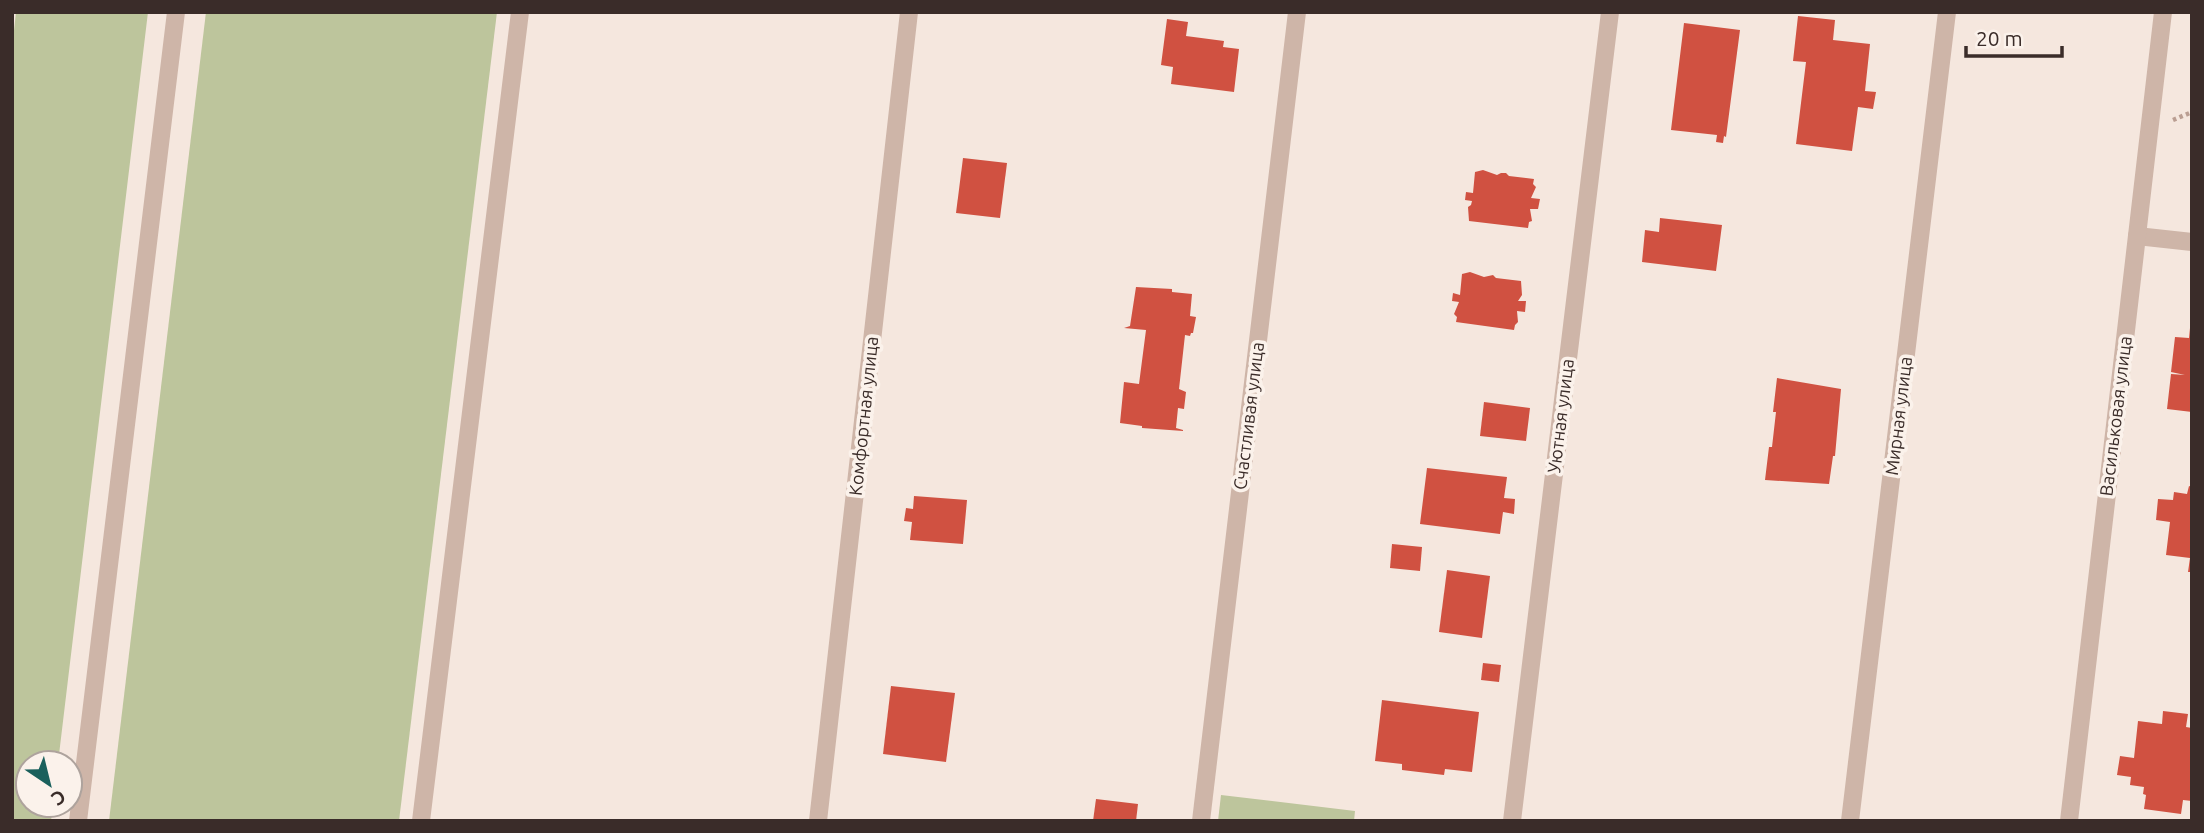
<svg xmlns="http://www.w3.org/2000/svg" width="2204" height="833" font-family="Ubuntu,sans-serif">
<rect width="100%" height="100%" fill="#f5e7de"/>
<g fill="#bdc59c">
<path d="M16,12H148L58,763H28V805H53L51,821H12V49Z"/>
<path d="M206,12H497L399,821H109Z"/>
<path d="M1221,795L1355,811L1354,821H1218Z"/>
</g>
<g fill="#d05141">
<path d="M1798,16L1835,20L1833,40L1870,44L1865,91L1876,92L1873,109L1858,107L1852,151L1796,144L1806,62L1793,61Z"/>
<path d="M1167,19L1188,22L1186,36L1224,41L1223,47L1239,49L1234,92L1171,84L1173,67L1161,65Z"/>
<path d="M1684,23L1740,30L1726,137L1724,136L1723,143L1716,142L1717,135L1671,130Z"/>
<path d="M963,158L1007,163L1000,218L956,213Z"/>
<path d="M1483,170L1497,175L1501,173H1506L1509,176L1534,179L1533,184L1536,187L1531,198L1540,199L1538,209H1530L1532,221L1529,222L1528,228L1469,221L1468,207L1471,205L1472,201L1465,200L1466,192L1473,193L1475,172Z"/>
<path d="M1660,218L1722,225L1716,271L1642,262L1645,230L1659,232Z"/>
<path d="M1470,272L1484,277L1493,275L1496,278L1521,281L1522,295L1518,301H1526L1525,312L1517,311L1518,322L1515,325L1514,330L1456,322L1457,317L1454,314L1459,302L1452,301L1453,293L1460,295L1462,274Z"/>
<path d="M1136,287L1172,289V292L1192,294L1190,316L1196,317L1193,333H1191L1190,336L1185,335L1179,389L1186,392L1184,409L1178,408L1176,428L1183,430V431L1142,428V426L1120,423L1124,382L1139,384L1146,330L1124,328L1130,326Z"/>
<path d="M2190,328H2192V412L2167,409L2171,374L2185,375L2171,372L2175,337L2189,338Z"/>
<path d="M1777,378L1841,389L1835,456H1833L1829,484L1765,480L1769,447H1772L1776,412H1773Z"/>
<path d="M1484,402L1530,408L1526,441L1480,436Z"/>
<path d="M1427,468L1507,477L1504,498L1515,499L1514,514L1503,512L1500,534L1420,524Z"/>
<path d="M2189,486L2192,487V572H2188L2190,558L2166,555L2170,522L2156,520L2158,499L2173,500L2174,492L2187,494Z"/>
<path d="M914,496L967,500L963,544L910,540L912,522L904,521L906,508L913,509Z"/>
<path d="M1392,544L1422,547L1420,571L1390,568Z"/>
<path d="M1447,570L1490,576L1482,638L1439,632Z"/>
<path d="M1483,663L1501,665L1499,682L1481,680Z"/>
<path d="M891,686L955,693L946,762L883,754Z"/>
<path d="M1382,700L1479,712L1472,772L1445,769L1444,775L1402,770V764L1375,761Z"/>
<path d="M2163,711L2188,714L2186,727L2192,728V801L2183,800L2181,814L2144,809L2146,795L2143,794L2144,787L2130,785L2131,777L2117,775L2120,756L2134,758L2138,721L2162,724Z"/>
<path d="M1096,799L1138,804L1136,821H1093Z"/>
</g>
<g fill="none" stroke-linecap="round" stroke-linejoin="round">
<path stroke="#ba9e92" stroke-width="4.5" stroke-dasharray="3.5 3.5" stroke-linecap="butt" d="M2173,120L2192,112"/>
<g stroke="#ceb5a8" stroke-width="18">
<path d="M2137,236L2192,242"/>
<path d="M78,821L176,12"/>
<path d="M421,821L520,12"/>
<path d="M818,821L909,12"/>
<path d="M1201,821L1297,12"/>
<path d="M1512,821L1610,12"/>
<path d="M1850,821L1947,12"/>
<path d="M2069,821L2163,12"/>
</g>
</g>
<g text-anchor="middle" stroke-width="7" stroke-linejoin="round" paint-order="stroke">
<g font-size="18" fill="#3a2c29" stroke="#fbf2eb">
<text transform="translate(864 416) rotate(-84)" y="6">Комфортная улица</text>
<text transform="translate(1249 416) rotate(-83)" y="6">Счастливая улица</text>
<text transform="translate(1561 416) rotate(-83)" y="6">Уютная улица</text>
<text transform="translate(1899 416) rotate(-83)" y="6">Мирная улица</text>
<text transform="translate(2116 416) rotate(-83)" y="6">Васильковая улица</text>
</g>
</g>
<rect width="2204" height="833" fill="none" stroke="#3a2c29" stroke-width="28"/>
<g transform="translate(49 784) rotate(145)"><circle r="33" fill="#fbf2eb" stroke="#aea39d" stroke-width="2"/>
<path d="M0-5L12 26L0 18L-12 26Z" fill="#1a605c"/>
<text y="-10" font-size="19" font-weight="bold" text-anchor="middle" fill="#3a2c29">С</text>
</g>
<path d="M1966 46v10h96v-10" fill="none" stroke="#3a2c29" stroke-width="3.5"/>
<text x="1976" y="46" font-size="21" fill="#3a2c29" stroke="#fbf2eb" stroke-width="5" paint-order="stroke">20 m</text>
</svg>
